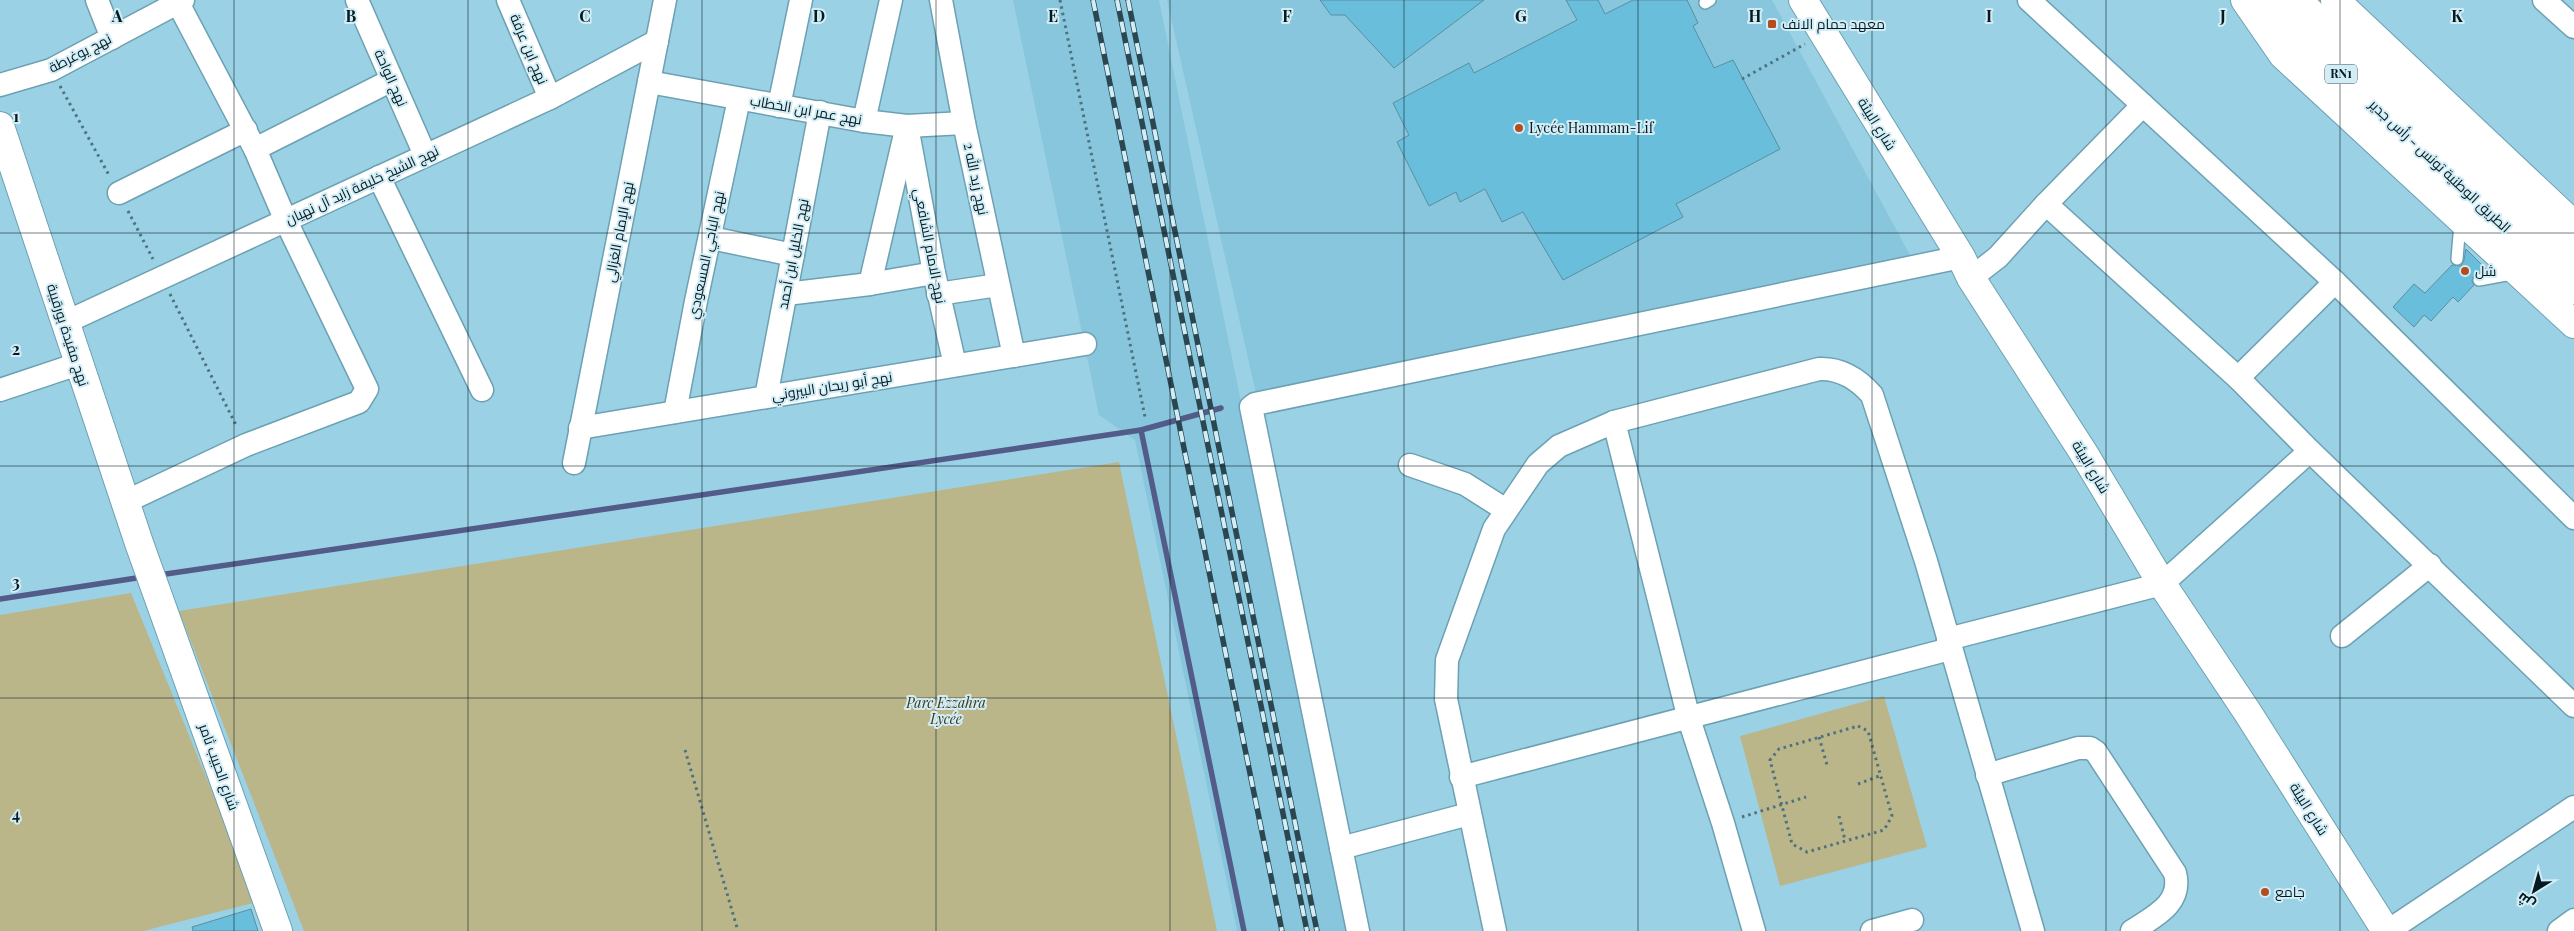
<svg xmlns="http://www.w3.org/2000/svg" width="2574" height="931" font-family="'Playfair Display',Cairo,serif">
<rect width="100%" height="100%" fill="#9bd1e4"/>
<g fill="#87c6dc">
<path d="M1013,0H1159L1349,931H1237L1135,440L1099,415Z"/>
<path d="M1167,0H1772L1911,257L1257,398Z"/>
</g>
<g fill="#bbb58a">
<path d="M1119,462L1217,931H304L179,611Z"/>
<path d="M131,593L257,902L143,931H0V615Z"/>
<path d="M1884,696L1927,847L1780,886L1740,736Z"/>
</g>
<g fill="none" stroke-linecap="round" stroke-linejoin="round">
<g stroke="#535b88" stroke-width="5.5">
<path d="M1141,430L1244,931"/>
<path d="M159,575L1141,430L1221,408"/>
<path d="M0,599L143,577"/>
</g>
</g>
<g fill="#69bfdb" stroke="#5a8ea0">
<path d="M1320,0H1484L1394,68L1345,15H1331Z"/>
<path d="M1566,0H1598L1605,14L1633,0H1687L1698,23L1693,26L1714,68L1733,60L1780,149L1676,204L1683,217L1563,280L1523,212L1502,222L1485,189L1460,202L1456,192L1429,206L1397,142L1409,135L1393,103L1469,63L1474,73L1577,20Z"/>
<path d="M2466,249L2488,271L2474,275L2472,281L2474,285L2458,302L2453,297L2431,321L2424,315L2414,327L2393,307L2414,284L2425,293L2452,265L2461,266L2464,260Z"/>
<path d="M251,909L258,931H193L192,927Z"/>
</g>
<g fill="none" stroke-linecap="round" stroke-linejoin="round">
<defs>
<g id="service">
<path d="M1705,3L1710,0"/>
<path d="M2457,259L2460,223"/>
<path d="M2479,280L2517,273"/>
</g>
<g id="minor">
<path d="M97,0L112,38"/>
<path d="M357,0L425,155"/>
<path d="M508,0L550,98"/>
<path d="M941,0L964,123L1014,356"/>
<path d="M2029,0L2335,282L2574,518"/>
<path d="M2544,0L2574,27"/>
<path d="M649,82L864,121L907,126L964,123"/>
<path d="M0,85L51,70L183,0"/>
<path d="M779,106L801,0"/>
<path d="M864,121L891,0"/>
<path d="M907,126L934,273L955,365"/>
<path d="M255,149L392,80"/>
<path d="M379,177L482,390"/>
<path d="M119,193L246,130"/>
<path d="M2046,204L2238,378L2310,451L2574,706"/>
<path d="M711,238L793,255"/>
<path d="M1971,278L1998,257L2046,204L2143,105"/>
<path d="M870,284L905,134"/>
<path d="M786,294L870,284L934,273"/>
<path d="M938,294L998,285"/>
<path d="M64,323L550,98L657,41"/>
<path d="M2238,378L2335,282"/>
<path d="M0,390L78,364"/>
<path d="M766,397L820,112"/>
<path d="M675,412L696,301L739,99"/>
<path d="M1614,422L1689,719L1723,823L1754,931"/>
<path d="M580,428L1085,344"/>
<path d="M574,463L665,0"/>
<path d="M1410,465L1465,484L1506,510"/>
<path d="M125,502L246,445L359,402L367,389L286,221L255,149L178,3"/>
<path d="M2342,636L2430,565"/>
<path d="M1948,639L2162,584L2310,451"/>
<path d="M1987,775L2078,748H2090L2096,752L2175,873C2183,904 2153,917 2132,931"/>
<path d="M1461,777L1950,649"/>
<path d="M1341,848L1469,814"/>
<path d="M1358,931L1251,407L1255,404L1961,257"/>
<path d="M1495,931L1446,699L1447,660L1494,529L1538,464L1559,446L1614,422L1819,369C1841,368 1858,379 1872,395L1926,561L2033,931"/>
<path d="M1872,931L1912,920"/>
<path d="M2388,931L2574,807"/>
<path d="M2559,931L2574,920"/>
</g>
<path id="tertiary" d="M0,126L139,543L278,931"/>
<path id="secondary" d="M1803,0L1961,257L1971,278L2083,452L2162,584L2248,713L2386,931"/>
<g id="primary">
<path d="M2245,0L2283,55L2574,324"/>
<path d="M2335,0L2574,225"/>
</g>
<g id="trunk">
<path d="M2264,0L2574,290"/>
<path d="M2297,0L2574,258"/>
</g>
</defs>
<use href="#service" stroke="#6ca1b3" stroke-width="14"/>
<use href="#minor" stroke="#6ca1b3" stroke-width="25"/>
<use href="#tertiary" stroke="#6ca1b3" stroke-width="30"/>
<use href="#secondary" stroke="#6ca1b3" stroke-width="30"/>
<use href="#primary" stroke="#6ca1b3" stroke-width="30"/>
<use href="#trunk" stroke="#6ca1b3" stroke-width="30"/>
<g stroke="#4d727f" stroke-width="3" stroke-dasharray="2.5 4" stroke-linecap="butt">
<path d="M1060,0L1145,417"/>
<path d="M1742,79L1805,44"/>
<path d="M60,86L110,177"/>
<path d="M128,211L153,259"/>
<path d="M170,294L237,427"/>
<path d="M1858,726L1868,731L1892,816L1884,830L1807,852L1792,844L1770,760L1779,749Z"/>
<path d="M1819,737L1827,765"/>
<path d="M685,750L738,931"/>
<path d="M1858,784L1882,775"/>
<path d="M1839,816L1845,840"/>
<path d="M1742,817L1806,797"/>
</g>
<use href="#service" stroke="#fff" stroke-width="11"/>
<use href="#minor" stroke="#fff" stroke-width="22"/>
<use href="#tertiary" stroke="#fff" stroke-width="28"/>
<use href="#secondary" stroke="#fff" stroke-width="28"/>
<use href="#primary" stroke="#fff" stroke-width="28"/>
<use href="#trunk" stroke="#fff" stroke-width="28"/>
<defs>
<g id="rail">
<path d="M1093,0L1282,931"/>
<path d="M1117,0L1307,931"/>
<path d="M1128,0L1317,931"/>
</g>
</defs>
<use href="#rail" stroke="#2a4751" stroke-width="5.5"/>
<use href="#rail" stroke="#d2edf6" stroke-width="4" stroke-dasharray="11" stroke-linecap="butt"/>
</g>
<path fill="none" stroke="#041920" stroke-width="1" stroke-opacity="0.55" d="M234,0V931M468,0V931M702,0V931M936,0V931M1170,0V931M1404,0V931M1638,0V931M1872,0V931M2106,0V931M2340,0V931M0,233H2574M0,466H2574M0,698H2574"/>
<g fill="#b34d21" stroke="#d2edf6" stroke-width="2">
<rect x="1767" y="19" width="10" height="10" rx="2.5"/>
<circle cx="1519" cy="128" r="5"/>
<circle cx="2465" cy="271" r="5"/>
<circle cx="2265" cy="892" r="5"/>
</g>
<g text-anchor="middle" stroke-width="4" stroke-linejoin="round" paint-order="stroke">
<rect fill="#d2edf6" stroke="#425960" stroke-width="1" x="2325" y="64.5" width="32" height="19" rx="4"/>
<g font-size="12" font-weight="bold" fill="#041920">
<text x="2341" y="78">RN1</text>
</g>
<g font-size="14" fill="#041920" stroke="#d2edf6" text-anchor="start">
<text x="1782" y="29">معهد حمام الانف</text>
<text x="1529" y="133">Lycée Hammam-Lif</text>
<text x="2475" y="276">شل</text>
<text x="2275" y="897">جامع</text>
</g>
<g font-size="14" fill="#041920" stroke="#d2edf6">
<text transform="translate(529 49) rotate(67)" y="5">نهج ابن عرفة</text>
<text transform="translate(80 53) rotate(-27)" y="5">نهج يوغرطة</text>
<text transform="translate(391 78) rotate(66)" y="5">نهج الواحة</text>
<text transform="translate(806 110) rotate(10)" y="5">نهج عمر ابن الخطاب</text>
<text transform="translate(1877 124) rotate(58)" y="5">شارع البيئة</text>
<text transform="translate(2440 166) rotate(43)" y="5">الطريق الوطنية تونس - رأس جدير</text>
<text transform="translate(976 179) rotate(78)" y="5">نهج زيد الله 2</text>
<text transform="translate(362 185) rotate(-25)" y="5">نهج الشيخ خليفة زايد آل نهيان</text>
<text transform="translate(619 232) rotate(-79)" y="5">نهج الإمام الغزالي</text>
<text transform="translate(930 246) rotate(79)" y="5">نهج الامام الشافعي</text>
<text transform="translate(793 254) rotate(-79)" y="5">نهج الخليل ابن أحمد</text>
<text transform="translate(706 255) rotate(-78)" y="5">نهج الباجي المسعودي</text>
<text transform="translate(68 335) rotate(72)" y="5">نهج مفيدة بورقيبة</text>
<text transform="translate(832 386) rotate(-9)" y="5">نهج أبو ريحان البيروني</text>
<text transform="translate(2091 467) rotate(59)" y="5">شارع البيئة</text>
<text transform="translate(219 767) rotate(70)" y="5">شارع الحبيب ثامر</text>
<text transform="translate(2309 809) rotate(58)" y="5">شارع البيئة</text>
</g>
<g font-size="14" font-style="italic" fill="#3c3818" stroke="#d2edf6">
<text x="946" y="708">Parc Ezzahra<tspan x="946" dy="16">Lycée</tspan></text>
</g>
</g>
<g font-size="16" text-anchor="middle" font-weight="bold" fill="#041920" stroke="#d2edf6" stroke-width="4" stroke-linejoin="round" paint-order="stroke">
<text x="117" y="22">A</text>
<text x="351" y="22">B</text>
<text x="585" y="22">C</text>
<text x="819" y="22">D</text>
<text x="1053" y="22">E</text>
<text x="1287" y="22">F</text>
<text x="1521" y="22">G</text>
<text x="1755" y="22">H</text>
<text x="1989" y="22">I</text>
<text x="2223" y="22">J</text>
<text x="2457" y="22">K</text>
<text x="16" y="122">1</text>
<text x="16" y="355">2</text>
<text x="16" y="588">3</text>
<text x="16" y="820">4</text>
</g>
<g transform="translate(2534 891) rotate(217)" stroke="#d2edf6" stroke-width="4" paint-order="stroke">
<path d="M0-4L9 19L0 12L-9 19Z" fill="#041920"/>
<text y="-8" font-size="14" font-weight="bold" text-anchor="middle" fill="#041920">ش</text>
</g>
</svg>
